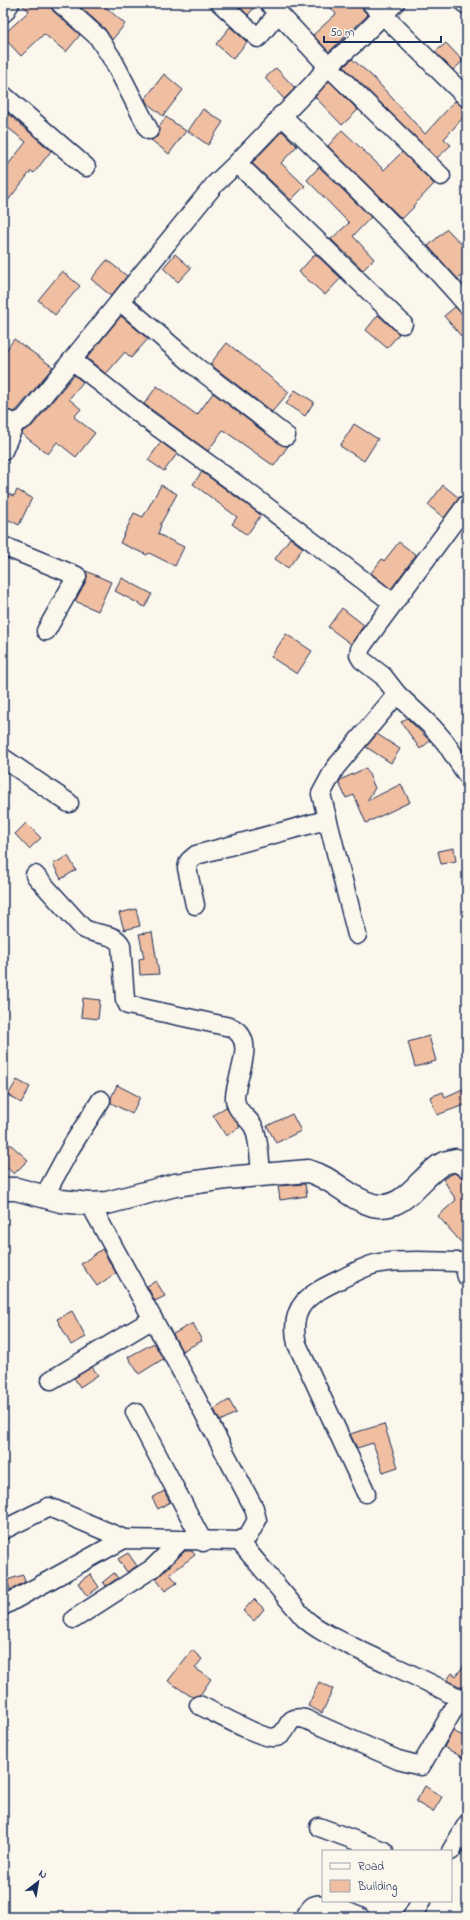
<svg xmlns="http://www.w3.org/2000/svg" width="470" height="1920" font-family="'Indie Flower',sans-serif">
<rect width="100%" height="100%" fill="#fbf7ec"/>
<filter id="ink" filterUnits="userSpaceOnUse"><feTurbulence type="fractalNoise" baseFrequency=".025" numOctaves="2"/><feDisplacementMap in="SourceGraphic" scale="8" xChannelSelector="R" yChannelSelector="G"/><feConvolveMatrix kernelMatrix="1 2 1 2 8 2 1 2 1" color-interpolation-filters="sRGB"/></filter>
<g filter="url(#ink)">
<g fill="#f0bea0" stroke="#1b2f5e">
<path d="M20,3H50L53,11L80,35L66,52L44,34L21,56L3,37V35L29,11Z"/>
<path d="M76,3H101L125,24L112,40L105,29Z"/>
<path d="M236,3H258L248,15Z"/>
<path d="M326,3H361L363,10L368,15L329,52L313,35L336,14Z"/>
<path d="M230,27L247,42L233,59L216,44Z"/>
<path d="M446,43L463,61L453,70L435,52Z"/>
<path d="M352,59L372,76L425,134L455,101L465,108L467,113L444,139L451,145L437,158L344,67Z"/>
<path d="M276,68L295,88L284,99L265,78Z"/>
<path d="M164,74L183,90L163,116L147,103L145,99Z"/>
<path d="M329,81L358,110L342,125L315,97Z"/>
<path d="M3,109L51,151L34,173L31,171L3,207V171L26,142L3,124Z"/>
<path d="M203,109L223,122L208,145L188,131Z"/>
<path d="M166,117L186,131L169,154L151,140L158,136L159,127Z"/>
<path d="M342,130L384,170L402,152L434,184L413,206L414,207L402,219L328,146Z"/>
<path d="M282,131L297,146L281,163L305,186L291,200L252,163Z"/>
<path d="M319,167L371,217L353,236L374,259L363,270L331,239L349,223L307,180Z"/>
<path d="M447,229L467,250V271L458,279L428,246Z"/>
<path d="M175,254L191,268L178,282L163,268Z"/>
<path d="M315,254L341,278L325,295L299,272Z"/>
<path d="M107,260L127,276L111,296L91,279Z"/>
<path d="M62,271L80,286L55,315L38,300Z"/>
<path d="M455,307L463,315H467V343L444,316Z"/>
<path d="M378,315L399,334L387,348L366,330Z"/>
<path d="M121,316L148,339L131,358L125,352L106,374L87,358Z"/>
<path d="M14,339L53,367L17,410L14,412L3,409V355Z"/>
<path d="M227,343L289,392L272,412L210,364Z"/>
<path d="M74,375L83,382L69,399L81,409L74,417L95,433L76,457L57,442L48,454L22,434L23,431L32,426Z"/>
<path d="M157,386L197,415L213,393L280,444L288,446L274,466L223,430L208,451L144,404Z"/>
<path d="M295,390L314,402L305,416L286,404Z"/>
<path d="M354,424L378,439L364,461L340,446Z"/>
<path d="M161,442L177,454L164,471L148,460Z"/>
<path d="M202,472L261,515L247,535L232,524L237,517L193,484Z"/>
<path d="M161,485L177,494L160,525H161L158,534L184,547L175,566L149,553L147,555L120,543L134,513L143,517Z"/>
<path d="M443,485L459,498L444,518L428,505Z"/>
<path d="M17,490L32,498L19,525L3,517V492L14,496Z"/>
<path d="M290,538L303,548L288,568L275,559Z"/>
<path d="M399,542L416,555L391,589L371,573L382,559L384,561Z"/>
<path d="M86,571L111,582L98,611L75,601L86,581L87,576Z"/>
<path d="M122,578L152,594L145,607L115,591Z"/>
<path d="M342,608L364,625L351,644L328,627Z"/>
<path d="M286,634L312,651L297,674L271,657Z"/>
<path d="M407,718L430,741L420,749L401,722Z"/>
<path d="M377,734L400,749L391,763L366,747Z"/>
<path d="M366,768L375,788L367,801L401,784L410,802L366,823L354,795L346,798L339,783L340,780Z"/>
<path d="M26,823L41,838L29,849L15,834Z"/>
<path d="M454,848L456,861L441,864L438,851Z"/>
<path d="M68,856L76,870L61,879L53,864Z"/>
<path d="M136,909L140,926L124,930L119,913Z"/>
<path d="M152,932L159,974L140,975L139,959L144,958L139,934Z"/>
<path d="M83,998L100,1000L98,1019L81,1017Z"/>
<path d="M429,1036L436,1061L415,1067L408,1042Z"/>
<path d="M17,1080L30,1087L21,1103L8,1095Z"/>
<path d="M117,1085L140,1097L132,1114L111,1103V1098Z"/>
<path d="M467,1087V1104L437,1115L430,1097L443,1092L445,1097Z"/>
<path d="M226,1107L240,1127L226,1136L213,1115Z"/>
<path d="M292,1114L301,1131L276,1143L267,1126Z"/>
<path d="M10,1144L28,1160L14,1174L3,1164V1151Z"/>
<path d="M454,1173L464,1178L467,1182V1249L438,1216L456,1200L443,1179Z"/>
<path d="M305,1184L307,1196L280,1200L278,1186Z"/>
<path d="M102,1249L116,1273L97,1286L81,1264Z"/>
<path d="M156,1281L165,1296L155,1301L147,1286Z"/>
<path d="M72,1311L86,1337L71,1345L57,1319Z"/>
<path d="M193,1323L202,1341L182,1351L173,1334Z"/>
<path d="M154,1343L163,1359L139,1374L128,1357Z"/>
<path d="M92,1367L98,1375L80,1387L74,1378Z"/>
<path d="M229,1400L236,1413L220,1421L214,1409Z"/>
<path d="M384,1424L398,1467L383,1472L373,1443L357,1448L350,1434Z"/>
<path d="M164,1491L170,1502L158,1509L152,1498Z"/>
<path d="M185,1551H192L195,1555L170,1574L177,1583L165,1591L156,1579Z"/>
<path d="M128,1553L137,1566L127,1572L118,1559Z"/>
<path d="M114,1573L118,1578L106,1586L103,1582Z"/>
<path d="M90,1574L99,1587L87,1596L78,1583Z"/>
<path d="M23,1575L25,1582L10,1590L7,1580Z"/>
<path d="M254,1599L264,1609L254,1621L243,1611Z"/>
<path d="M192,1650L202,1659L195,1668L211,1679L200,1695L192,1697L168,1681Z"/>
<path d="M467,1661V1686L465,1689L447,1680L452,1673L456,1676Z"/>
<path d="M319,1682L333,1689L322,1713L308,1706Z"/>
<path d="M453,1731L467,1738V1760L444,1747Z"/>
<path d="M425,1786L442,1797L433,1812L416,1802Z"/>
</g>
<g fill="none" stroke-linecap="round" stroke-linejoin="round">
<defs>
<g id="street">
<path d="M60,3L98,37L113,60L149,130"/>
<path d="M220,3L258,38L278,13"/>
<path d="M269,3L328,66L441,176"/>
<path d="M371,3L467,98"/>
<path d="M464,3L467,5"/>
<path d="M3,95L86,167"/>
<path d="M281,115C345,177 409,238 467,305"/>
<path d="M237,163L403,324"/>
<path d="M120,301L195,366L286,436"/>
<path d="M72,360L145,418L246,491L393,603"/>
<path d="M3,419L15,423L24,419L215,184L237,163L314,83L328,66L354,44L395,3"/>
<path d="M3,451L15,423"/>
<path d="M467,504L364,643L360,649L359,655L362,660L383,676L397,694L432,727L445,742L467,775"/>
<path d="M3,546L77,576L46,631"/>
<path d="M3,758L69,803"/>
<path d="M35,875L83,928C95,936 114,932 121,945L125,999L128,1005L230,1027C258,1039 237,1073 235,1096C234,1110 247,1116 253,1126C259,1137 260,1162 261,1175"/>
<path d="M195,905L187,868L189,861L196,855L326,820"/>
<path d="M357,935L321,794L335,768L397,694"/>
<path d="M45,1195L71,1147L101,1100"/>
<path d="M467,1260L465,1269L467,1277"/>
<path d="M51,1380L153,1319"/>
<path d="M135,1412L203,1542"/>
<path d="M366,1493L297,1344C288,1305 310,1294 341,1279C354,1273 366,1265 380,1263C408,1259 438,1262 466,1262"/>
<path d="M3,1530L49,1507L124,1539"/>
<path d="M239,1541L304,1618C317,1630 333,1637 349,1645C388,1665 429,1680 467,1703"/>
<path d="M3,1606L124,1539L239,1541L248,1536L257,1520L254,1508L195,1396L90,1204"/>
<path d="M74,1619L153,1568L180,1541"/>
<path d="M199,1705C212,1711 265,1741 276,1737C291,1733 284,1714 305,1719L398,1760L421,1766L460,1698"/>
<path d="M319,1827L384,1851"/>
<path d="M451,1851L467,1824"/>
<path d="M305,1917C307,1914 309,1909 312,1907C321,1899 349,1913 360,1917"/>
<path d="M412,1917L421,1901"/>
</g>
<g id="secondary">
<path d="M3,11L8,3"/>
<path d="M3,1189H16L61,1201L90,1204L107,1203L175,1185L226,1178L308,1171C334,1178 349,1199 373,1205C405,1213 420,1175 444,1163C447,1162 452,1161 456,1160L467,1166"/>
</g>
</defs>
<use href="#street" stroke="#1b2f5e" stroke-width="21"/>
<use href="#secondary" stroke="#1b2f5e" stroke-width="25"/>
<use href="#street" stroke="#fbf7ec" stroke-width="18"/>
<use href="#secondary" stroke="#fbf7ec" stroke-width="22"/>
</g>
</g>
<rect width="470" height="1920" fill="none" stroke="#fbf7ec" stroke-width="16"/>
<rect x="8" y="8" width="454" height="1904" fill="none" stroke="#1b2f5e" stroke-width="1.5" filter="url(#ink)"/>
<rect x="322" y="1850" width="130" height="52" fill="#fbf7ec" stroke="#a1a7b3"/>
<rect x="330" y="1863" width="20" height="6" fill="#fbf7ec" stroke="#a1a7b3"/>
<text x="358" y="1870" font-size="12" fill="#1b2f5e">Road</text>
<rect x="330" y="1880" width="20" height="12" fill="#f0bea0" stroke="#a1a7b3"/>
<text x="358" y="1890" font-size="12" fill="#1b2f5e">Building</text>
<g transform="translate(38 1882) rotate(31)" stroke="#fbf7ec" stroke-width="3" paint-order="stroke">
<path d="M0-3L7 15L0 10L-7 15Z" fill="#1b2f5e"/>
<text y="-6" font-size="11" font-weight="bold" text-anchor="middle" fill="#1b2f5e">N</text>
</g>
<path d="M324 36v6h117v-6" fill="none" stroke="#1b2f5e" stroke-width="2"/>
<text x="330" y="36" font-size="12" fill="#1b2f5e" stroke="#fbf7ec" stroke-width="3" paint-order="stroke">50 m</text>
</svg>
